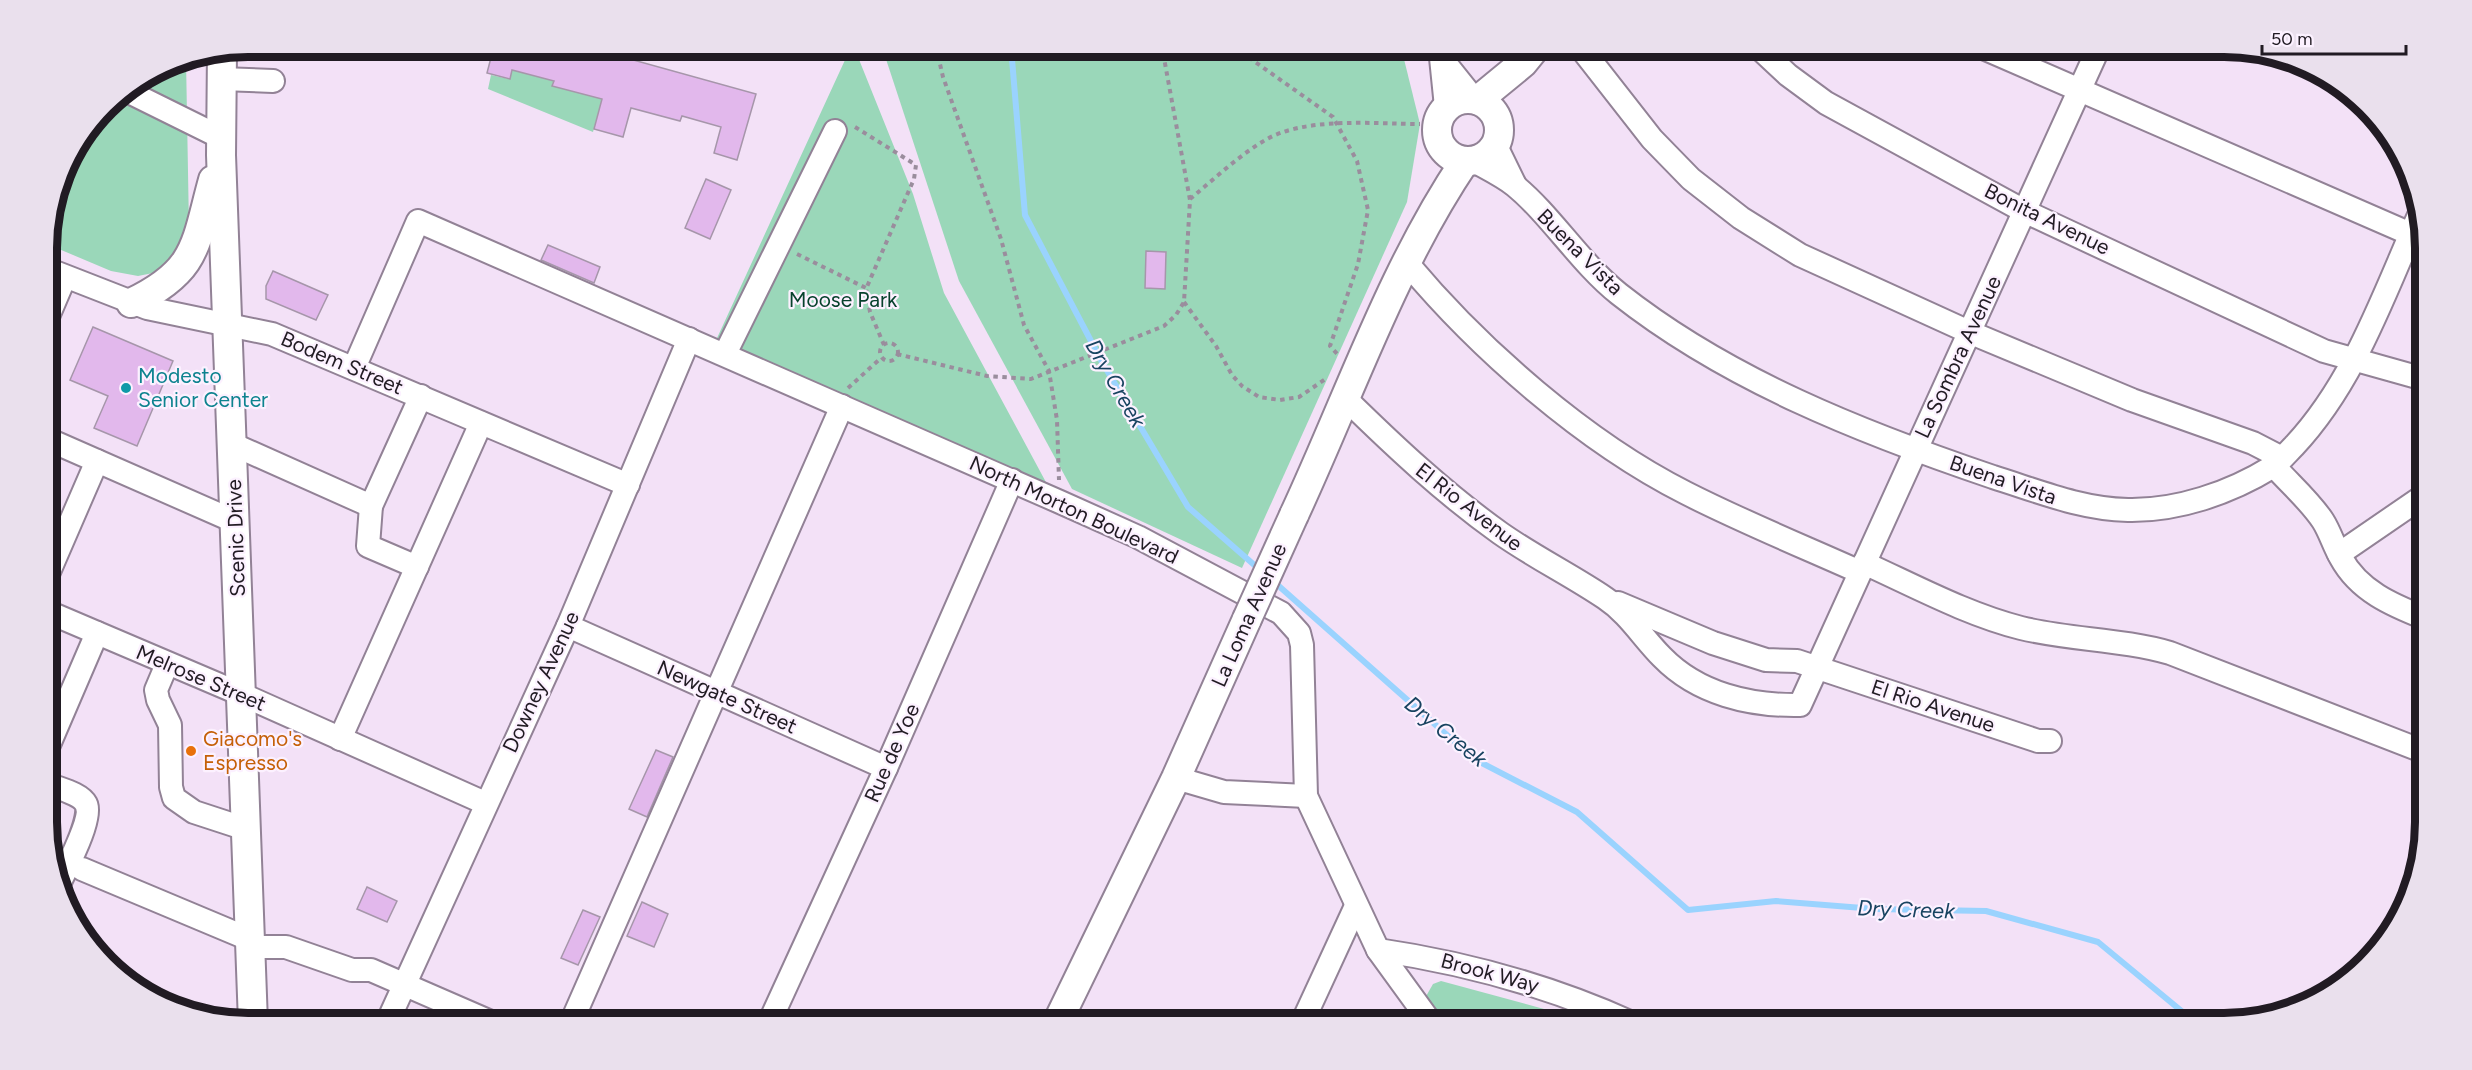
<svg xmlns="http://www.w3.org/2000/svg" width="2472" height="1070" font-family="Figtree,sans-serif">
<rect width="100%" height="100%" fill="#f3e1f7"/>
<g fill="#9ad7b9">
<path d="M851,47H854L913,194L944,293L1055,499L712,349Z"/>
<path d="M882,47H1401L1420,124L1407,202L1242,568L1072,489L959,281Z"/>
<path d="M186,59L189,228L179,257L163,271L138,276L111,271L47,244V235C52,214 58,175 68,158C90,118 140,68 186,59Z"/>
<path d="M512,70L554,81L552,86L603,95L593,132L488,89L491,75L509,79Z"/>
<path d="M1441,981L1544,1009L1575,1023H1436L1425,998L1433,984Z"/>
</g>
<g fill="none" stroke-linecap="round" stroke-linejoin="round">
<g stroke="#9ad3fe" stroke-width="6">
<path d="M1011,47L1025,215L1102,362L1188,507L1260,570"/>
<path d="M1272,580L1474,759L1577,812L1688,910L1776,901L1875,909L1986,911L2098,942L2196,1023"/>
</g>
</g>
<g fill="#e2b8ec" stroke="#a696aa" stroke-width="1.5">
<path d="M494,46H583L756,94L737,160L714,153L721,127L682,116L680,121L631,108L623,137L594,129L602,99L552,86L554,81L512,70L510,79L487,73Z"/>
<path d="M706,179L731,190L710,239L685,228Z"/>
<path d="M548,245L600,267L594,283L541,260Z"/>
<path d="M1146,251L1166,252L1165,289L1145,288Z"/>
<path d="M273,271L328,295L316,320L266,299V286Z"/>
<path d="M93,327L173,361L137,446L94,428L108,396L70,380Z"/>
<path d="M656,750L673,757L647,817L629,809Z"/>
<path d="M367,887L397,901L387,922L357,909Z"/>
<path d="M642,902L668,914L654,947L627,936Z"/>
<path d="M583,910L600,917L578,965L561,958Z"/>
</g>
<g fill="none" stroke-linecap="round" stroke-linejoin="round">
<defs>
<g id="minor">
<path d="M1437,47L1441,58L1446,107"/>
<path d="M1580,47L1652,139L1691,179L1741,218L1800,255L1969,332L2132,400L2253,443L2282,458"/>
<path d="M1758,47L1788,75L1826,103L2024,211L2324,351L2424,379"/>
<path d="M1981,47L2422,239"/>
<path d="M1442,59L1474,99"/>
<path d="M221,79L273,81"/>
<path d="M125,90L220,137"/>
<path d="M1495,144L1515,185"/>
<path d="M1472,160C1486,168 1501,175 1514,185C1551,215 1580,263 1619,294C1728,380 1863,433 1993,477C2038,491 2080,509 2128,510C2177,511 2230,493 2272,467C2280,462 2287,453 2294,446C2355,381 2384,293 2420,213"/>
<path d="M1408,264C1480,350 1585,442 1686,493C1743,522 1802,546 1860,572"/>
<path d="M47,269L147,308L272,334L628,485"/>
<path d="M47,319L65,277"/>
<path d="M725,354L835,131"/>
<path d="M354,368L418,221L1060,502L1138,537L1281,613L1299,633L1302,645L1306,796L1378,950L1431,1023"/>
<path d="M1346,399C1395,447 1444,493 1500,533C1534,557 1571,575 1605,598C1629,614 1642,637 1662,657C1698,694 1750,706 1800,705L2099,47"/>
<path d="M47,439L236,522"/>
<path d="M232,444L371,506L421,396"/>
<path d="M2274,466C2290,484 2310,501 2323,521C2330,532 2334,546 2341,558C2359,591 2392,605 2425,618"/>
<path d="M371,506L368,546L417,567"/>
<path d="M2339,554L2425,495"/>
<path d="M1864,563C1915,586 1966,614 2021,628C2070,640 2121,639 2170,653L2425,752"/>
<path d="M48,574L97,461"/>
<path d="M1618,603L1713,643L1766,660L1797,661L2038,741H2050"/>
<path d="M48,612L243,695L485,803"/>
<path d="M568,626L886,768"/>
<path d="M167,664L156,690L158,700L170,725L171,787L174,798L194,812L246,829"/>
<path d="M340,739L481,423"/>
<path d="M48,747L97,633"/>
<path d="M1176,778L1224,792L1306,796"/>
<path d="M48,784C59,789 80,793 86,804C93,817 68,865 61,880"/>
<path d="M82,869L249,939"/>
<path d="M250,947H286L352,970H371L493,1023"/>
<path d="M1378,950C1467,963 1550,986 1632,1023"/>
<path d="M387,1023L568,626L689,339"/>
<path d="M571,1023L842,406"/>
<path d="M769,1023L886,768L1012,480"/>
<path d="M1302,1023L1356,906"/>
</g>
<g id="major">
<path d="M222,52L221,155L253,1023"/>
<circle cx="1468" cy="130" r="31"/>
<path d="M1478,100L1523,63L1536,47"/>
<path d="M131,303C198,271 195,245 213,180"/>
<path d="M1294,515C1349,397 1392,269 1465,161"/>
<path d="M1057,1023L1176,778L1247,619"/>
</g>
</defs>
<use href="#minor" stroke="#928296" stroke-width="26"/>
<use href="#major" stroke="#928296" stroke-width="32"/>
<g stroke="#9a8d9d" stroke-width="4" stroke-dasharray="4.5 4.5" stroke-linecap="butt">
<path d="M936,47L943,77L1001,239L1024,325L1049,371L1057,420L1059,480"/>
<path d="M1234,47L1333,117L1357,161L1368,210L1358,264L1330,346L1340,357"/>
<path d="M855,127L916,165L914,179L866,289L870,312L884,345"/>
<path d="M1190,199C1213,180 1236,158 1262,142C1302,116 1373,124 1420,124"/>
<path d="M797,254L866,288"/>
<path d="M1184,302L1216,346L1232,375L1242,386L1259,397L1280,400L1299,397L1327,378"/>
<circle cx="889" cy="352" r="9"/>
<path d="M897,354L987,376L1031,379L1164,326L1176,315L1184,302L1190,200L1162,47"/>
<path d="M848,388L881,358"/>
</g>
<use href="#minor" stroke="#fff" stroke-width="22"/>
<use href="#major" stroke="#fff" stroke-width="28"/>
<defs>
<path id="major-bridge" d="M1247,619L1294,515"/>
</defs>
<use href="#major-bridge" stroke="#928296" stroke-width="32" stroke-linecap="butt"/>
<use href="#major-bridge" stroke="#fff" stroke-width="28"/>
</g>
<circle fill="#0f9aa8" stroke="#fcf1ff" stroke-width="2" cx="126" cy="388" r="6"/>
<circle fill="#e8710a" stroke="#fcf1ff" stroke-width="2" cx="191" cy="751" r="6"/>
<g text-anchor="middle" stroke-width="4.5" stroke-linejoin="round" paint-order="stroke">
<g font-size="21" fill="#211b23" stroke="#fcf1ff">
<text transform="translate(2047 219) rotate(26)" y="7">Bonita Avenue</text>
<text transform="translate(1580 252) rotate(45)" y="7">Buena Vista</text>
<text transform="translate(1958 357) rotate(-65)" y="7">La Sombra Avenue</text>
<text transform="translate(342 363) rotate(23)" y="7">Bodem Street</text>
<text transform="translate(2003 480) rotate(19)" y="7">Buena Vista</text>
<text transform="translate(1469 507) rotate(38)" y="7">El Rio Avenue</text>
<text transform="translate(1074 510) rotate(25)" y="7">North Morton Boulevard</text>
<text transform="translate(236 538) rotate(-92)" y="7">Scenic Drive</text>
<text transform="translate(1249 615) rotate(-66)" y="7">La Loma Avenue</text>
<text transform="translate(201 678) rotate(23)" y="7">Melrose Street</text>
<text transform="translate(541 682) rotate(-65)" y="7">Downey Avenue</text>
<text transform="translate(727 697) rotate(24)" y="7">Newgate Street</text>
<text transform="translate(1933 706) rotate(18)" y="7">El Rio Avenue</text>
<text transform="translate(892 753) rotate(-66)" y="7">Rue de Yoe</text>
<text transform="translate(1490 973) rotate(15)" y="7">Brook Way</text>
</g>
<g font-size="21" fill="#07422d" stroke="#fcf1ff">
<text x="843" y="307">Moose Park</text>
</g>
<g font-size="21" fill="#0d838f" stroke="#fcf1ff" text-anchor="start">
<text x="138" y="383">Modesto<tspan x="138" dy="24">Senior Center</tspan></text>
</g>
<g font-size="21" fill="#c56008" stroke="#fcf1ff" text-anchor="start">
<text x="203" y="746">Giacomo's<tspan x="203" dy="24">Espresso</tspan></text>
</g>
<g font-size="22" font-style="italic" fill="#184360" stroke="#fcf1ff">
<text transform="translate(1116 383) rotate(60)" y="8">Dry Creek</text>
<text transform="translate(1446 731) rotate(39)" y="8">Dry Creek</text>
<text transform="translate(1906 909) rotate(2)" y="8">Dry Creek</text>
</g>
</g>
<path d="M0 0H2472V1070H0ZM248 57H2224A191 191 0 0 1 2415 248V822A191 191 0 0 1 2224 1013H248A191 191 0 0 1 57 822V248A191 191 0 0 1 248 57Z" fill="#eae0ed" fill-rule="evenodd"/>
<path fill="none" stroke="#211b23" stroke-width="8" d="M248 57H2224A191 191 0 0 1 2415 248V822A191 191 0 0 1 2224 1013H248A191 191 0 0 1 57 822V248A191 191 0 0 1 248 57Z"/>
<path d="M2262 45v9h144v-9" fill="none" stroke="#211b23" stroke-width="3"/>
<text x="2271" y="45" font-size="18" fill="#211b23" stroke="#fcf1ff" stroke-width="4.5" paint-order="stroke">50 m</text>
</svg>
